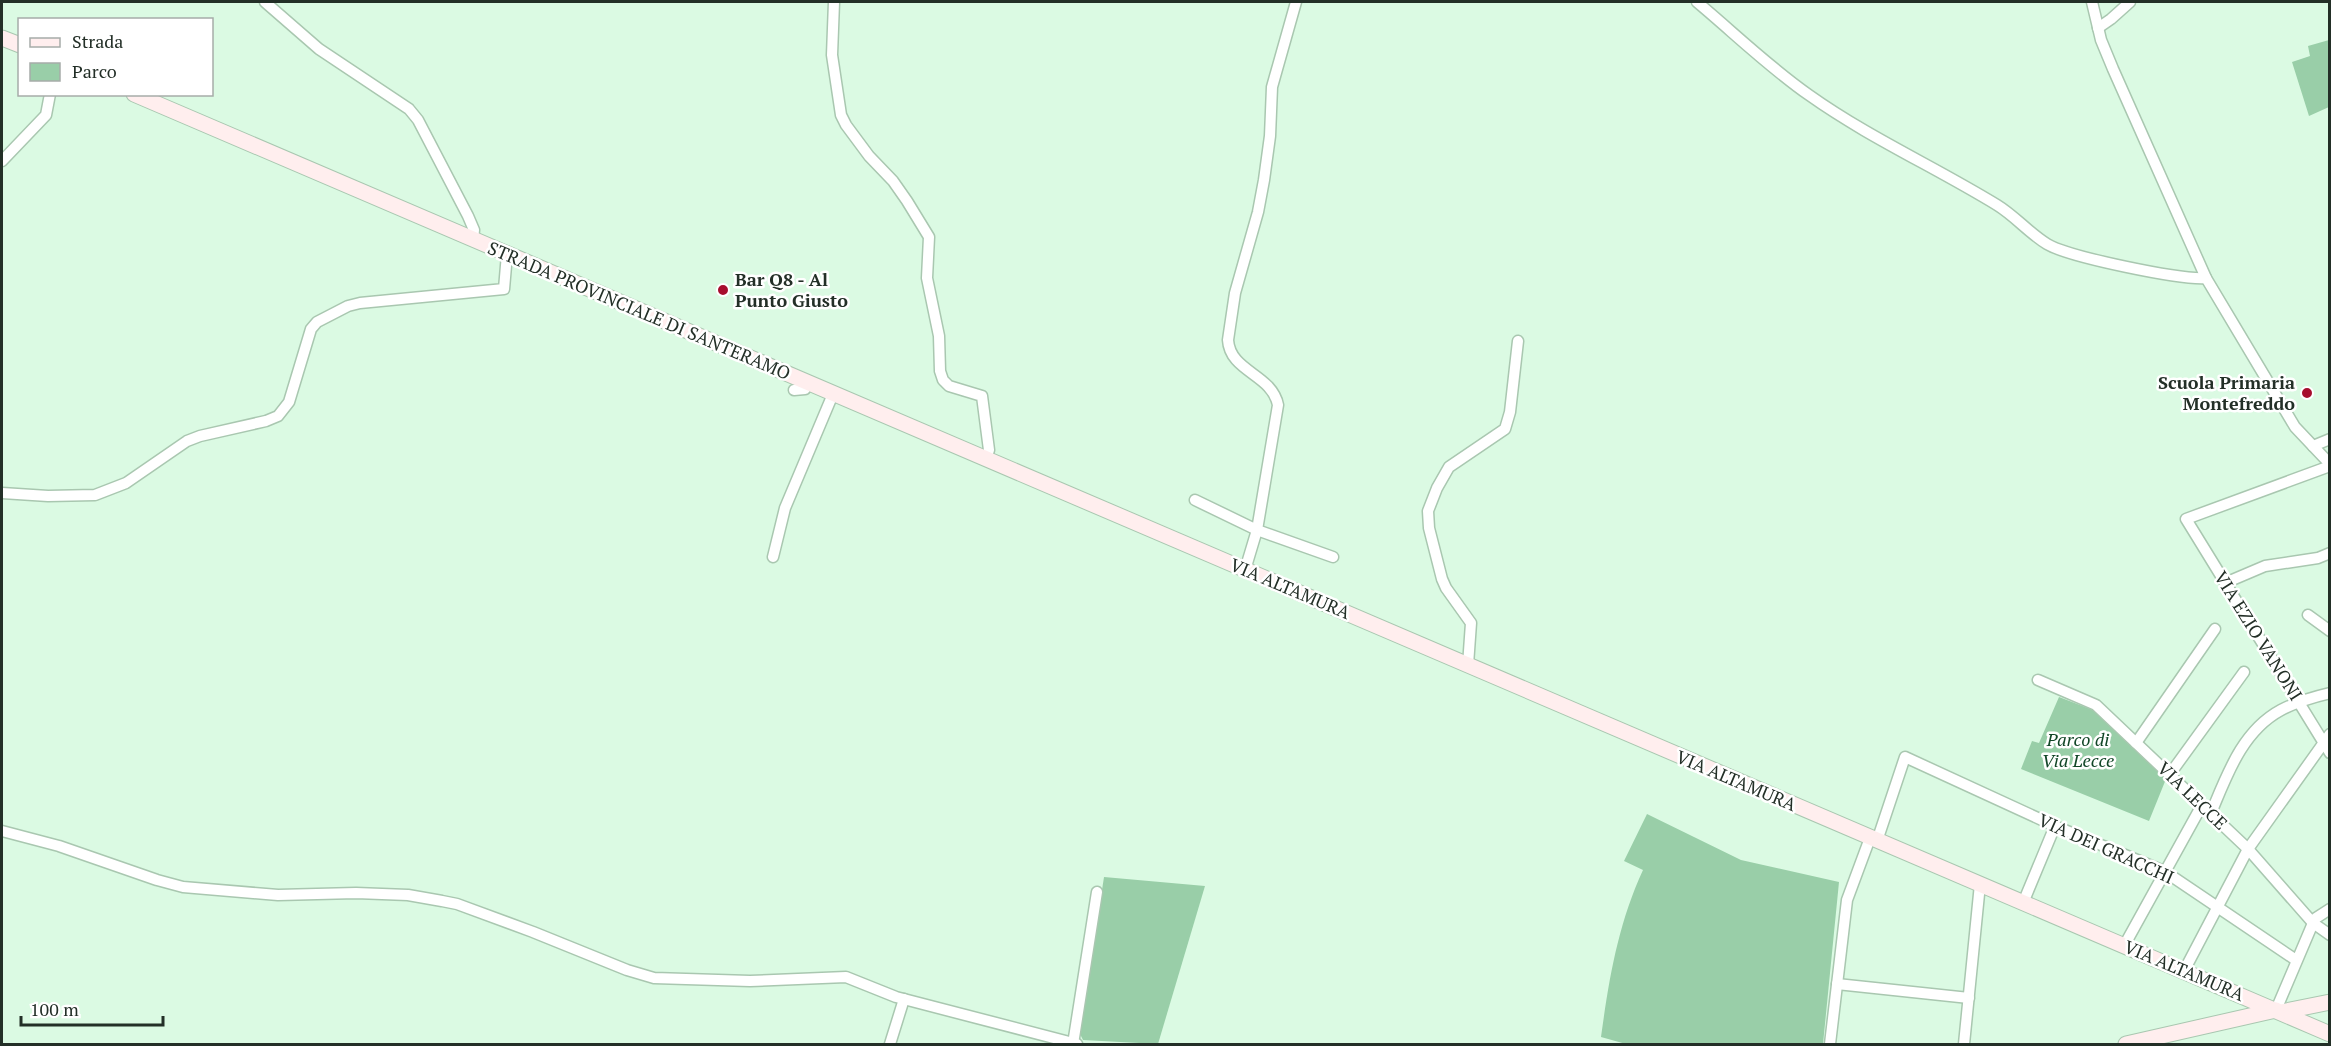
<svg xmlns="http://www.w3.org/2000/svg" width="2331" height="1046" font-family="'PT Serif',serif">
<rect width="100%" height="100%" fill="#dbfae3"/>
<g fill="#99cea8">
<path d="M2329,40V107L2309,116L2292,62L2310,56L2308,46Z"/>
<path d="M2059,697L2093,710L2166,779L2149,821L2021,769L2032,741L2039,743Z"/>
<path d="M1647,814L1741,860L1839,882L1823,1044H1626L1601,1037C1609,979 1618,924 1643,870L1624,861Z"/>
<path d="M1104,877L1205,886L1158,1044L1083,1040L1080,1034Z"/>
</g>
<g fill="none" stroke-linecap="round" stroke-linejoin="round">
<defs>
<g id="street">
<path d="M265,2L319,49L409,109L418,120L468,216L474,230L473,240"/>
<path d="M834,2L832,55L841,115L846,125L869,156L893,181L907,201L929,237L927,278L939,336L940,371L943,380L949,386L982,396L989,450L986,459"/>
<path d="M1697,2C1733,32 1770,68 1809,95C1868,137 1935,167 1997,205C2015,216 2029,233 2047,244C2069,257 2180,280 2206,278"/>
<path d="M2092,2L2101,40L2113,69L2206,278L2295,427L2330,464"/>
<path d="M2098,28L2111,19L2130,2"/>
<path d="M2,161L46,115L50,94"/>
<path d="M794,390L805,389L808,383"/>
<path d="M2313,446L2330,439"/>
<path d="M2330,466L2186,519L2330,753"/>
<path d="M2,493L48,496L95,495L126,483L187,441L200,436L266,421L278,416L289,402L311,329L317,322L348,306L360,303L504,289L507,254"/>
<path d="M1195,500L1257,530L1333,557"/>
<path d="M773,557L785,508L833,394"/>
<path d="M1245,570L1257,530L1278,405C1272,374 1230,372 1228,340L1235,293L1258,212L1264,180L1270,136L1272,87L1296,2"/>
<path d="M2225,583L2265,566L2318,558L2330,553"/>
<path d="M2308,615L2330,631"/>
<path d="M1468,665L1471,623L1446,588L1442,579L1429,528L1428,511L1437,488L1449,467L1505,429L1510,412L1518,341"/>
<path d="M2038,680L2096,705L2248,849L2313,923L2330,935"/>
<path d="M2136,743L2215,629"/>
<path d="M2170,774L2244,672"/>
<path d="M2211,813C2227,775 2242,731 2281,710C2296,702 2313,697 2330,693"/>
<path d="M2,831L59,846L157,880L183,887L278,895L356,893L408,895L442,901L457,904L533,932L627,970L654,978L750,981L846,977L896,997L1077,1044"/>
<path d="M1877,841L1905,757L2055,826L2164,871L2296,960"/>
<path d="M2023,903L2055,826"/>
<path d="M2124,946L2202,805"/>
<path d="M2184,971L2248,849L2330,734"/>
<path d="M1837,984L1969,998"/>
<path d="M2276,1010L2313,923L2316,918L2330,909"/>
<path d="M890,1044L904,999"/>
<path d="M1073,1044L1097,892"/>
<path d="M1830,1044L1847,900L1870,838"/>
<path d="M1964,1044L1980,884"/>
</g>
<g id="secondary">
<path d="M2,38L20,45"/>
<path d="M134,94L2330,1034"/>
<path d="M2281,1012L2330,1002"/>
<path d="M2126,1044L2276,1010"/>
</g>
</defs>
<use href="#street" stroke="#a9c7b0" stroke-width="13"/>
<use href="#secondary" stroke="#a9c7b0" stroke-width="17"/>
<use href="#street" stroke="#fff" stroke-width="10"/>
<use href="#secondary" stroke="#fee" stroke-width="15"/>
</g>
<g fill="#a70e2e" stroke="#fff" stroke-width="2">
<circle cx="723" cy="290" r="6"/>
<circle cx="2307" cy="393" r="6"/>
</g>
<g text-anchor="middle" stroke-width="5" stroke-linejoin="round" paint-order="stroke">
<g font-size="18" font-weight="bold" fill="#232f27" stroke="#fff" text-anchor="start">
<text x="735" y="286">Bar Q8 - Al<tspan x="735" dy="21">Punto Giusto</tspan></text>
<text x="2295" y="389" text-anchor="end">Scuola Primaria<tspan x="2295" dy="21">Montefreddo</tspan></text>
</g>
<g font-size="18" fill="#232f27" stroke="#fff">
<text transform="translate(639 311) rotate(23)" y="6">STRADA PROVINCIALE DI SANTERAMO</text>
<text transform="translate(1290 589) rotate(23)" y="6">VIA ALTAMURA</text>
<text transform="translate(2258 636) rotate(58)" y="6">VIA EZIO VANONI</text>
<text transform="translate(1736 781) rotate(23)" y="6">VIA ALTAMURA</text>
<text transform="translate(2192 796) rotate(44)" y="6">VIA LECCE</text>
<text transform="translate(2106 849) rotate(24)" y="6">VIA DEI GRACCHI</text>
<text transform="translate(2184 971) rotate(23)" y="6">VIA ALTAMURA</text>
</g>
<g font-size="18" font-style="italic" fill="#114627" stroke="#fff">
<text x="2078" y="746">Parco di<tspan x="2078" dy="21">Via Lecce</tspan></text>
</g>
</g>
<rect width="2331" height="1046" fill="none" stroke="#232f27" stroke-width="6"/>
<rect x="18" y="18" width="195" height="78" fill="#ffffff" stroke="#a7aca9" stroke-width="1.5"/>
<rect x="30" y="38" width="30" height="9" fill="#ffeeee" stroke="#a7aca9" stroke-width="1.5"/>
<text x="72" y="48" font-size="18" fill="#232f27">Strada</text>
<rect x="30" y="63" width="30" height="18" fill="#99cea8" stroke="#a7aca9" stroke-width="1.5"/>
<text x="72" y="78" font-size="18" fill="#232f27">Parco</text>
<path d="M21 1016v9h142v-9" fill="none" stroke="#232f27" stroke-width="3"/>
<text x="30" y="1016" font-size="18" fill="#232f27" stroke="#ffffff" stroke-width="4.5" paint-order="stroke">100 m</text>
</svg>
